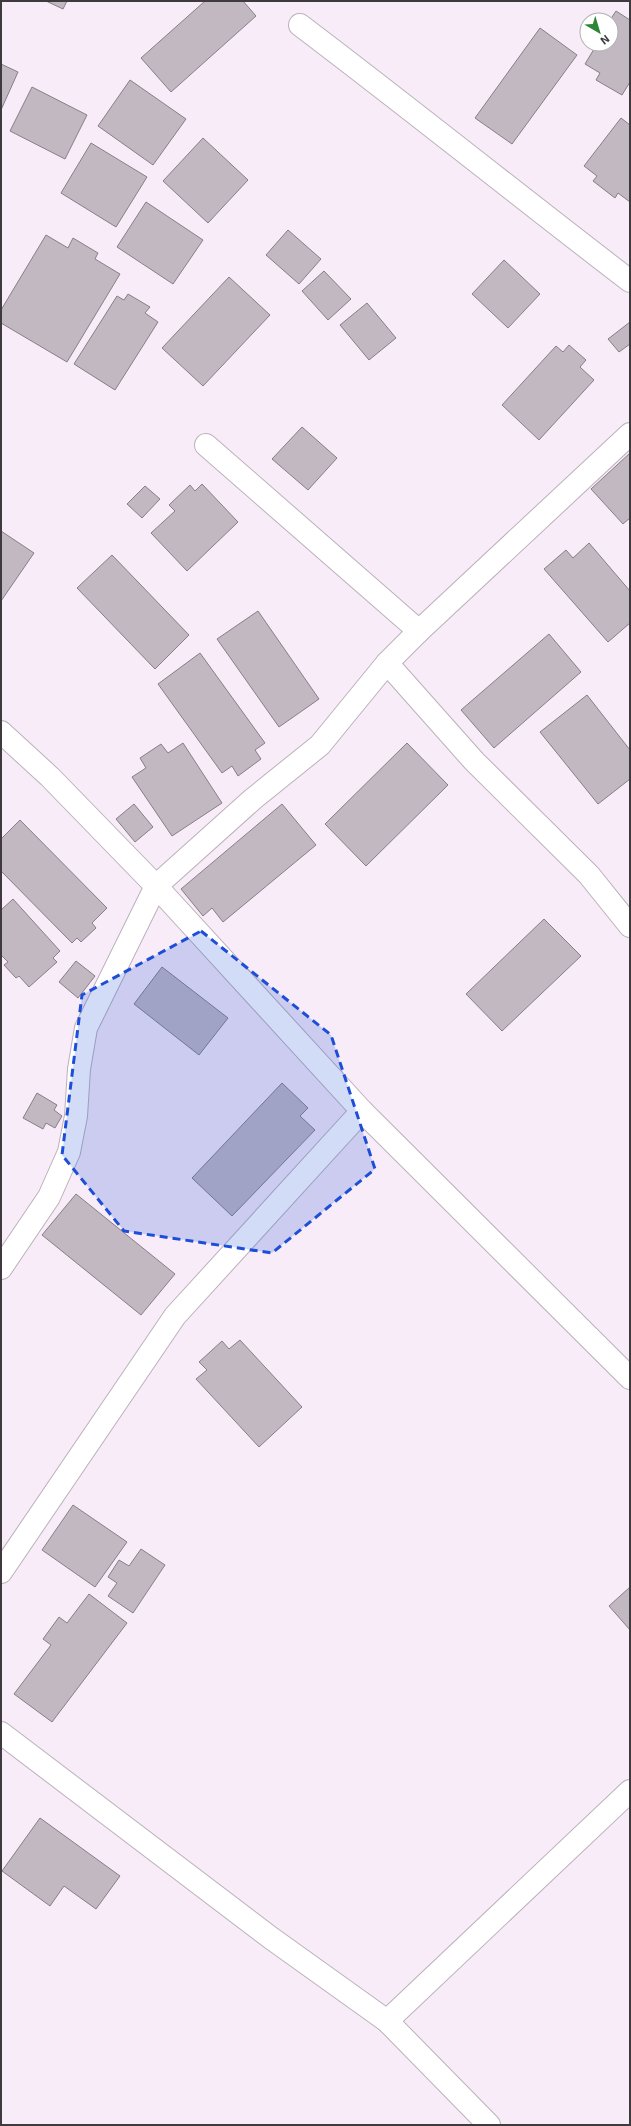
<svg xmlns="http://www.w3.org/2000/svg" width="631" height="2126" font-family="'Exo 2',sans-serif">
<rect width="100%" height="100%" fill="#f7ecf7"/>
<g fill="#c2b8c2" stroke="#887e88">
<path d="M46,1H67L63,9Z"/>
<path d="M205,1H243L256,16L171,92L141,58Z"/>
<path d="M616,11L630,20V82L622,95L596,80L600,73L585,64L597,44H611L610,20Z"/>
<path d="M540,28L577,55L512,144L475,118Z"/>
<path d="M1,64L18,72L1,110Z"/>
<path d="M130,80L186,119L153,165L98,126Z"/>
<path d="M32,87L87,115L65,159L10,131Z"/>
<path d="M621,118L630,125V202L618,193L615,198L593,181L597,176L584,166Z"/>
<path d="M203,138L248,180L208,223L163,181Z"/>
<path d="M91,143L147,177L116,227L61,193Z"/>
<path d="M146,202L203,240L173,284L117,247Z"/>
<path d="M288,230L321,259L299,284L266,255Z"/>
<path d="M46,235L68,248L73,238L98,253L95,259L120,274L67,362L1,323V310Z"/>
<path d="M504,260L540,294L508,328L472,294Z"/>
<path d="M324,271L351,299L328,320L302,291Z"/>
<path d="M229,277L270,315L203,386L162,348Z"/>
<path d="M128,294L150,307L145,313L158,322L115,390L74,364L117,296L124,300Z"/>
<path d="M367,303L396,338L369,360L340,325Z"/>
<path d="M630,322V344L619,352L608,339Z"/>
<path d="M569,345L586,360L580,367L594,380L539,440L502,405L556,346L563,352Z"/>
<path d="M302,427L337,458L308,490L272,459Z"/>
<path d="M630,453V518L623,524L591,489Z"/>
<path d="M202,484L238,522L187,571L151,533L175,511L169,505L190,485L195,491Z"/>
<path d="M145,486L160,499L142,518L127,504Z"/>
<path d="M1,531L34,553L1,601Z"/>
<path d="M589,543L630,591V623L608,642L544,569L566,550L573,558Z"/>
<path d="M112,555L189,635L155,669L77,588Z"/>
<path d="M258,611L319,699L279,727L217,639Z"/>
<path d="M549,634L581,672L494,748L461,710Z"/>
<path d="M200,653L265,743L255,750L261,759L238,776L232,766L222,773L158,684Z"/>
<path d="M587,695L630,750V779L598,804L540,732Z"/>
<path d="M183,743L222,803L172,836L132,777L146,768L140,758L161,744L168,753Z"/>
<path d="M407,743L448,785L366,866L325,824Z"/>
<path d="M134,804L153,827L135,842L116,819Z"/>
<path d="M282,804L316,845L223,922L212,908L203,916L181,889Z"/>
<path d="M20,820L107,908L92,923L96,928L81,942L77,938L72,943L1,871V839Z"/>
<path d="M13,899L60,951L53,958L57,962L29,987L19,976L16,978L4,965L8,962L1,955V910Z"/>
<path d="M544,919L581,956L502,1031L466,994Z"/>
<path d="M76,961L95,976L78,998L59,982Z"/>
<path d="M162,967L228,1018L199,1055L134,1004Z"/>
<path d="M282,1083L308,1108L300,1116L315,1130L232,1216L192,1178Z"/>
<path d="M37,1093L57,1105L54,1110L62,1116L55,1128L46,1123L43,1129L23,1118Z"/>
<path d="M76,1194L175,1274L141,1315L42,1235Z"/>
<path d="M240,1340L302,1407L259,1447L196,1379L207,1370L199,1362L222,1341L229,1349Z"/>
<path d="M73,1505L127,1542L95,1587L42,1550Z"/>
<path d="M141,1549L165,1565L133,1613L108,1596L117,1583L108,1577L119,1560L129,1566Z"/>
<path d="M630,1587V1630L609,1606Z"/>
<path d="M89,1594L127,1623L52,1722L14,1694L51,1645L43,1639L59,1617L67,1623Z"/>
<path d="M40,1818L120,1876L96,1909L64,1886L50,1906L2,1871Z"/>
</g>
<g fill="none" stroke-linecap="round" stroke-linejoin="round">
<defs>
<g id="minor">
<path d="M300,25C411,109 519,196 630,281"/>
<path d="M206,445L419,631"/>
<path d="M387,663L474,761L589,875L630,926"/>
<path d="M1,732L50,777L156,886L362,1111L630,1378"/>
<path d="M1,1268L49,1197L69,1152L76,1116L79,1069L86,1028L156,886L253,799L320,745L387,663L419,631L630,434"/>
<path d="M1,1572L175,1316L362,1111"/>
<path d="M1,1733L271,1938L387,2021L489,2125"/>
<path d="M387,2021L630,1791"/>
</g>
</defs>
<use href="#minor" stroke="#bbb1bb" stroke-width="24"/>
<use href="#minor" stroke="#fff" stroke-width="22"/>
</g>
<path fill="#1d4ed8" fill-opacity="0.2" stroke="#1d4ed8" stroke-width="3" stroke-dasharray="8 5" stroke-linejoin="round" d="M201,931L331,1035L375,1169L272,1253L124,1231L62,1155L82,995Z"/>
<rect width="631" height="2126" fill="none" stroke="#3e3a3e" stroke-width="4"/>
<g transform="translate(599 32) rotate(142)"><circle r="19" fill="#ffffff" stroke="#b2b0b2"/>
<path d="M0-3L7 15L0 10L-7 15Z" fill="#2c8635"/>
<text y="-6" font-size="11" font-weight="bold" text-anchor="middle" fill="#3e3a3e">N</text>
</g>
</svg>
